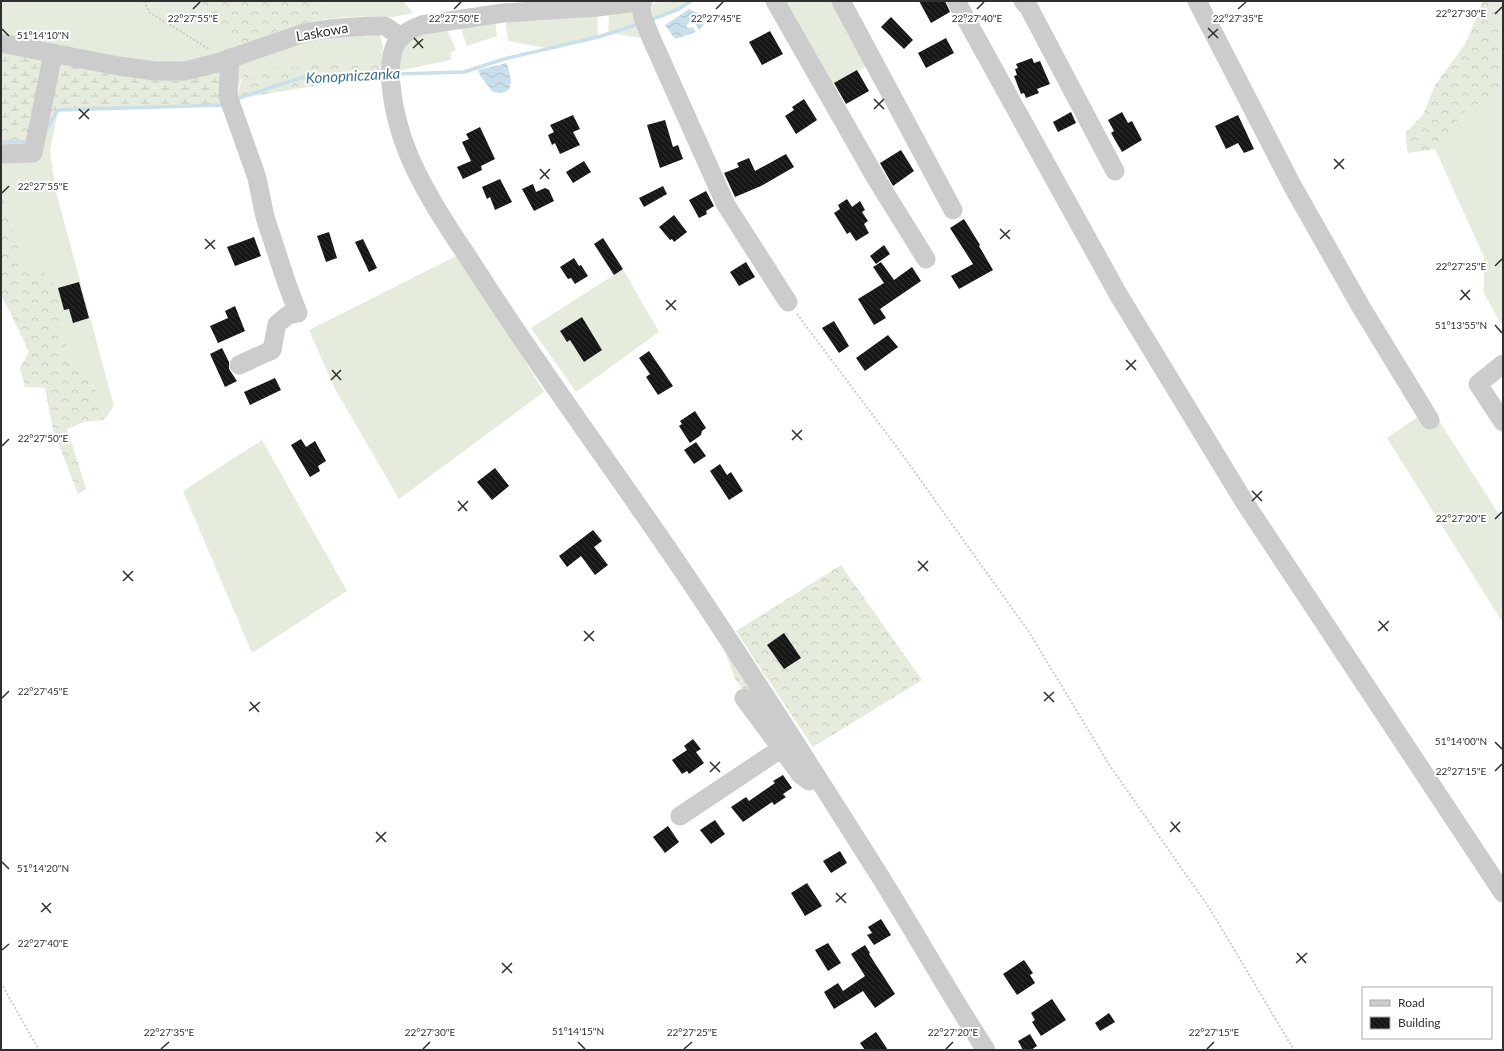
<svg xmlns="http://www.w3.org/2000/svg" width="1504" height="1051" font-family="Lato,sans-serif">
<defs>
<pattern id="forest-crowns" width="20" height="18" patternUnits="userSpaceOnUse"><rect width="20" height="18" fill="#e6ecdd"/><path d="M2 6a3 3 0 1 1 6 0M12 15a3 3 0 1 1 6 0" fill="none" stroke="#c6cbbe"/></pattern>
<pattern id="wetland-marsh" width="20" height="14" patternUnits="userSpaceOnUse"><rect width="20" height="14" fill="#e6ecdd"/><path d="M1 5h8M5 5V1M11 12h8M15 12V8" fill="none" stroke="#c6cbbe"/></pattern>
<pattern id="water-waves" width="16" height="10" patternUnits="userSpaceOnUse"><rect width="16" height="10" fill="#c9e0ec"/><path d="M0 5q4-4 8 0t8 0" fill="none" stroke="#adc0cb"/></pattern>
<pattern id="building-back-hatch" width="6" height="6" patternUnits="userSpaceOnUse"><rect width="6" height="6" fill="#161616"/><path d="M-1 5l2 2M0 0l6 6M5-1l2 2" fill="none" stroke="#303030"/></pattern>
</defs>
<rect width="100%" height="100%" fill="#fff"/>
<g fill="#e6ecdd">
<path d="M1,1H201L218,24L243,46L205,60L153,64L1,37Z"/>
<path d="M320,1H403L413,13L393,17L365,16L325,19Z"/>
<path d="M659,1H691L679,9L653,19L651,5Z"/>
<path d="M773,1H840L873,63L825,89Z"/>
<path d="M642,7L649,39L615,34L608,35L609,13Z"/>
<path d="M597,12L598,37L545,48L508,41L505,17Z"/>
<path d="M495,20L497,36L467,46L459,23Z"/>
<path d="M446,27L456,50L451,52V60L398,71L402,46L409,38Z"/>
<path d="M329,35H380L383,47L381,69L377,65C331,64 287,65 243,75L237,89L236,74L240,62Z"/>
<path d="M1503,91V322L1501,324L1484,293V257L1435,149L1466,110Z"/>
<path d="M58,110L50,151L56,192L114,406L104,420L101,404L95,387L71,363L61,327L64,310L41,269L23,266L1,190V154L41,139Z"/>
<path d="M460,254L544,392L399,499L335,389L309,330Z"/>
<path d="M623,269L659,332L576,392L531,328Z"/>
<path d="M1431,408L1503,521V623L1387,438Z"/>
<path d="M262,440L347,591L252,653L183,491Z"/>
</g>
<g fill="url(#forest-crowns)">
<path d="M201,1H320L325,19L243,46L218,24Z"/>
<path d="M1483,1H1503V91L1466,110L1435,149L1408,153L1405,133L1423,115L1435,85L1466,43Z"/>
<path d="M332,64L377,65L381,69L380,75L236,99L243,75L275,68Z"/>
<path d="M1,127H35L25,152L1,154Z"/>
<path d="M1,190L23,265L41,269L58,288L64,310L61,327L71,363L95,387L101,404L104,420L84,422L67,429L86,488L78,494L53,430L45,388L25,387L20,368L29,351L1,295Z"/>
<path d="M841,565L922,680L813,747L736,631Z"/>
<path d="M723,647L799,759L793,757L735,679Z"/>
</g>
<g fill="url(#wetland-marsh)">
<path d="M1,49L48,58L35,127H1Z"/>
<path d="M58,60L218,69L223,76L226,104L58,110L41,139Z"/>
</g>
<g fill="url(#water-waves)">
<path d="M689,9L700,14L704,24L699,30L694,21L689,22L686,26L689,28L693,27L696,32L675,39L665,25Z"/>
<path d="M507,63L511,80L509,90L502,93L493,92L481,77L478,70Z"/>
</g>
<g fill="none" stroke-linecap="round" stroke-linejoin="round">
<g stroke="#c9e0ec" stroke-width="3.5">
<path d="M650,20L679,9L691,1"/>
<path d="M396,74L464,72L504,59L598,37L639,24"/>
<path d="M236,99L307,76L386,75"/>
<path d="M46,130L58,110L225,105"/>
<path d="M1,142H29"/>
</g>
</g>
<g fill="url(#building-back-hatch)">
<path d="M919,1H945L950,12L931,23Z"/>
<path d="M891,17L913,40L904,49L881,27Z"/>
<path d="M770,31L783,54L762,65L749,42Z"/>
<path d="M946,38L954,53L926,68L918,53Z"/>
<path d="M1032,58L1034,63L1040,61L1050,84L1037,89L1039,93L1026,98L1024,93L1021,94L1014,76L1017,75L1015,69L1018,68L1016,64Z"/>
<path d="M857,70L869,91L846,104L834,83Z"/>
<path d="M804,99L817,120L796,134L785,116L794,110L792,107Z"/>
<path d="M1071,112L1076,123L1058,132L1053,122Z"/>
<path d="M1122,112L1128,123L1132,121L1142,140L1122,152L1111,133L1114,131L1108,120Z"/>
<path d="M573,115L580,129L573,132L580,145L560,154L555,143L552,145L548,135L554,132L550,125Z"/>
<path d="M1238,115L1254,149L1244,153L1238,143L1226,149L1215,126Z"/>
<path d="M665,120L673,147L678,145L683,159L660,168L647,125Z"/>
<path d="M480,127L495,159L481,166L482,170L463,179L457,167L471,161L462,142L469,139L466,134Z"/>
<path d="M901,150L914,171L893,186L880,163Z"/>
<path d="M786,154L794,167L761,186L735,197L724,173L739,167L737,163L749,158L755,171Z"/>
<path d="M584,161L591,172L573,183L566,172Z"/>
<path d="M500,179L512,202L495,210L490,197L487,199L482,187Z"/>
<path d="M533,184L536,192L545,188L549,190L554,201L534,211L522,189Z"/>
<path d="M663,186L667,194L644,207L639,198Z"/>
<path d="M706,191L714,206L706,211L707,214L699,218L689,200Z"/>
<path d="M847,199L852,207L860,201L865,210L862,212L868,221L864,224L869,233L856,241L850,232L847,234L834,213L840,209L838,205Z"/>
<path d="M674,215L687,232L674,242L672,239L670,240L659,227Z"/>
<path d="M964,219L980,245L979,246L993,270L959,289L951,276L973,264L950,228Z"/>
<path d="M329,232L337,258L326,262L317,236Z"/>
<path d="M254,237L261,256L235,266L227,247Z"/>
<path d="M603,238L623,269L614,275L594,244Z"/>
<path d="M363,239L377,268L369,272L355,242Z"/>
<path d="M884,245L890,254L876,264L870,256Z"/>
<path d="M574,258L579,266L581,265L588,276L575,284L571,278L568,279L560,267Z"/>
<path d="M746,262L755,277L739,286L730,272Z"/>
<path d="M881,262L894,280L912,267L921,281L880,309L886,318L874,325L858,299L884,283L873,267Z"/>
<path d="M79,282L89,318L73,323L69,309L64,310L58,288Z"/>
<path d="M235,306L245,331L218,343L210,326L228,318L225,311Z"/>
<path d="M582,317L602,350L584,362L570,340L567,342L560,331Z"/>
<path d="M834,321L849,346L839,353L822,328Z"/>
<path d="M888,335L898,347L865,371L856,358Z"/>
<path d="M222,348L229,362V369L237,381L225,387L210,354Z"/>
<path d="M649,351L673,386L658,395L646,377L650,374L639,358Z"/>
<path d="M275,378L281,390L250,405L244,392Z"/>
<path d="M695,411L706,428L702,431L701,435L690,443L679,426L682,424L680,421Z"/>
<path d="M301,439L306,447L315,441L326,461L318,466L320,471L310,477L291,445Z"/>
<path d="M696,442L706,456L694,464L684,450Z"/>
<path d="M720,464L727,475L731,472L743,491L729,500L710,471Z"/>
<path d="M495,468L509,486L492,500L477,482Z"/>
<path d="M593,530L602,541L594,547L608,565L595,575L581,556L567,567L559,556Z"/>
<path d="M784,633L801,658L784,669L767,645Z"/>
<path d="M693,739L701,749L696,752L704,763L689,774L687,771L682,774L672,760L687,750L684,746Z"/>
<path d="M783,775L792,788L783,794L786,797L774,805L772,802L743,822L731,807L746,797L749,801L775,783L773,781Z"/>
<path d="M715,820L725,834L711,844L700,830Z"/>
<path d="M668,826L679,842L665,853L653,837Z"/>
<path d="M840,851L847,863L831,873L823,861Z"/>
<path d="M807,883L822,906L805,916L791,893Z"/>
<path d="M881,919L891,935L874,945L867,935L872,933L868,927Z"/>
<path d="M828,943L841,963L828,971L815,950Z"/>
<path d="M865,945L870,953L869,954L895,994L875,1008L863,991L834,1009L824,992L838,983L843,991L865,976L851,954Z"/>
<path d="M1024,960L1033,973L1030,975L1035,983L1017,995L1003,974Z"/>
<path d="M1052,999L1066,1020L1041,1036L1032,1022L1035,1020L1031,1013Z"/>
<path d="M1109,1013L1115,1022L1100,1031L1095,1023Z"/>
<path d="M876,1032L888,1050H865L860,1043Z"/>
<path d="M1030,1034L1037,1046L1031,1050H1023L1018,1041Z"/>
</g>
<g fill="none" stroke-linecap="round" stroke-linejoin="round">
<g stroke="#ccc" stroke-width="2" stroke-dasharray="2 2" stroke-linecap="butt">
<path d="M144,1L149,12L209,49"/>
<path d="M797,314L899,450L1029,632L1110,766L1210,909L1294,1050"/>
<path d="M1,983L39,1050"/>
</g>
<g stroke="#ccc" stroke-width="19">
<path d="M643,1L598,7L503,13L422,25C413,28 403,33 397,42C382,67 396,122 406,148C425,197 458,241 486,285C549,382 618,475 683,571C750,670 814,772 878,873C915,932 948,992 986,1050"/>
<path d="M775,1L877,180L926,259"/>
<path d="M841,1L953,210"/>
<path d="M956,1L1118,294L1245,503L1503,893"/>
<path d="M1023,1L1029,8L1115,171"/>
<path d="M1197,1L1293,187L1361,307L1430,420"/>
<path d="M640,2L643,18L652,40L726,205L788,302"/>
<path d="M1,43L118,66L155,71H185L217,63L304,33L328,29L367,26H385L401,37"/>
<path d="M230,58L228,96L257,178L265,217L287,284L298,313L288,315L277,324L272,350L239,365"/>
<path d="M1,154L33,153L53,54"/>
<path d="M1503,364L1478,384L1503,422"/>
<path d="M744,698L801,775L809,781"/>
<path d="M680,816L782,748"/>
</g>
</g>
<path fill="none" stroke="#2f2f2f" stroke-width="1.5" d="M193,9L200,2M454,9L461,2M716,9L723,2M977,9L984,2M1238,9L1246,2M1495,14L1502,7M1208,28L1218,38M2,29L9,36M414,38L423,48M1208,38L1218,29M413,48L423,39M874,99L884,109M79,109L89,119M874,109L884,99M79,119L89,109M1334,159L1344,169M540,169L549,179M1334,169L1344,159M540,179L550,169M2,193L9,186M1000,229L1010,239M205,239L215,249M1000,239L1010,230M205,249L215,240M1495,266L1502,259M1461,290L1470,300M666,300L676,310M1460,300L1470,290M666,310L676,300M1495,325L1502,333M1126,360L1136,370M332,370L341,380M1126,370L1136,360M331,380L341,370M792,430L802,440M792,440L802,430M2,446L9,439M1252,491L1262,501M458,501L467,511M1252,501L1262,491M458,511L468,501M1495,519L1502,512M918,561L928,571M123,571L133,581M918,571L928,561M123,581L133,571M1379,621L1388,631M584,631L594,641M1378,631L1389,621M584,641L594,631M1044,692L1054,702M2,698L9,691M1044,701L1054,692M250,702L259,712M249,711L260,702M1495,742L1502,749M710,762L720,772M1495,771L1502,764M710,772L720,762M1171,822L1180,832M376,832L386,842M1170,832L1180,822M376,842L386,832M2,862L9,869M836,893L846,903M836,902L846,893M42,903L51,913M41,912L51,903M2,950L9,944M1297,953L1306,963M502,963L512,973M1296,963L1307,953M502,973L512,963M578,1042L585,1049M161,1049L169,1042M423,1049L430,1042M684,1049L692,1042M946,1049L953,1042M1207,1049L1214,1042"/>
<g text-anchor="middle" stroke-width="4" stroke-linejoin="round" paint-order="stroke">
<g font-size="14" fill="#2f2f2f" stroke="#fff">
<text transform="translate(322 32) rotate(-10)" y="5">Laskowa</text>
</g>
<g font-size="15" font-style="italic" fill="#3c7493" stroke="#fff">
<text transform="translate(353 76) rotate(-3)" y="5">Konopniczanka</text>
</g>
</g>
<g font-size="10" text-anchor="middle" fill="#2f2f2f" stroke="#fff" stroke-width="4" stroke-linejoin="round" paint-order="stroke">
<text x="1461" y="17">22°27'30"E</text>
<text x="193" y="22">22°27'55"E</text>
<text x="454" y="22">22°27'50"E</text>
<text x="716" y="22">22°27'45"E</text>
<text x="977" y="22">22°27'40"E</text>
<text x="1238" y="22">22°27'35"E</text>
<text x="43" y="39">51°14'10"N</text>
<text x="43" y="190">22°27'55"E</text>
<text x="1461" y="270">22°27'25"E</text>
<text x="1461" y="329">51°13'55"N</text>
<text x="43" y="442">22°27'50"E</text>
<text x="1461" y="522">22°27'20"E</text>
<text x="43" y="695">22°27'45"E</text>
<text x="1461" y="745">51°14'00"N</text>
<text x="1461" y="775">22°27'15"E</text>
<text x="43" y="872">51°14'20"N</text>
<text x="43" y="947">22°27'40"E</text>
<text x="578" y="1035">51°14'15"N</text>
<text x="169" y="1036">22°27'35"E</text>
<text x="430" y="1036">22°27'30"E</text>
<text x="692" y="1036">22°27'25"E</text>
<text x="953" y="1036">22°27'20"E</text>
<text x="1214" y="1036">22°27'15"E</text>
</g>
<rect width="1504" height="1051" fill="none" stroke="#2f2f2f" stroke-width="4"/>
<rect x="1362" y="987" width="130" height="52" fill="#ffffff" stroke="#acacac"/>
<rect x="1370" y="1000" width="20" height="6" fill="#cccccc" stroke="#acacac"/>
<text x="1398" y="1007" font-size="12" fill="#2f2f2f">Road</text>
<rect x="1370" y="1017" width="20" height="12" fill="url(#building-back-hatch)" stroke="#acacac"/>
<text x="1398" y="1027" font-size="12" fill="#2f2f2f">Building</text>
</svg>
